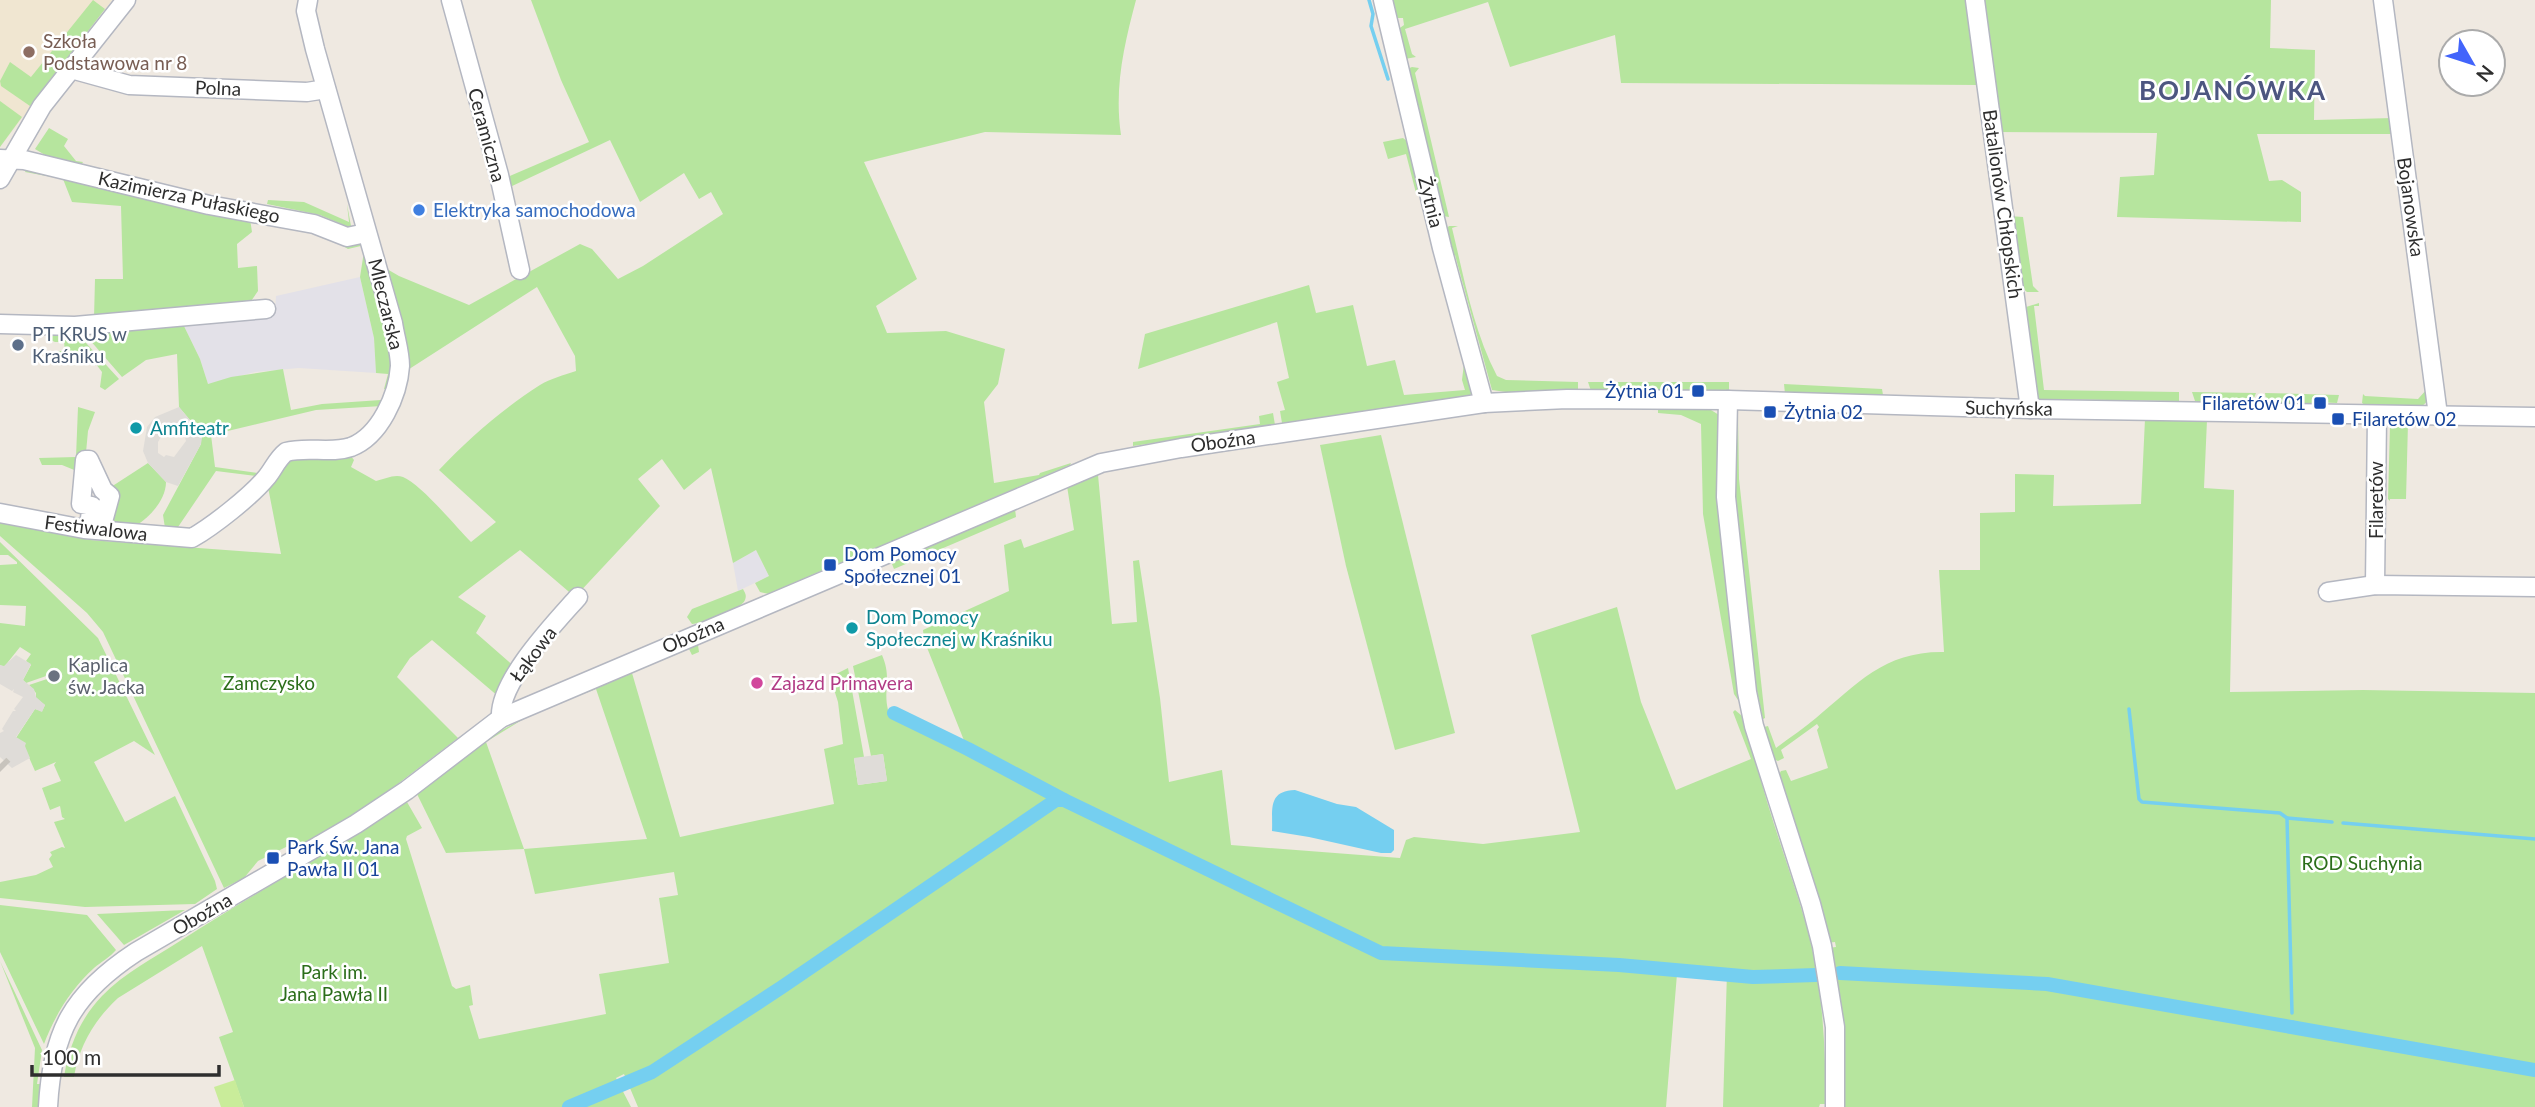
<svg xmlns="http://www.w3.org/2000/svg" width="2535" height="1107" font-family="Lato,sans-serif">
<rect width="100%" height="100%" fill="#efe9e1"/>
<g fill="#e3e1e8">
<path d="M360,277L374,338L376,373L299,368L255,372L208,384L200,359L182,322L263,315L275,312L276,296Z"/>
<path d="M756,550L769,576L738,591L733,563Z"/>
</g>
<path fill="#f0e6d1" d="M0,0H112L0,147Z"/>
<g fill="#b6e59e">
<path d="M93,0L105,9L30,106L1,86L0,81L10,62L31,77Z"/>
<path d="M531,0H1136C1124,45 1114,88 1121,135L985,132L864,162L917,279L876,306L887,333L946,331L1005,349L998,384L984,402L994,483L1039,475L1040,473L1071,463L1070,465L837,565L835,561L824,566L823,570L769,594L760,592L755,583L769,576L756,550L733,563L711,468L684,490L662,459L638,479L660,506L575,597L520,550L458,597L486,616L476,633L517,669L499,697L432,640L410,658L397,677L458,738L378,799L312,842L310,839L303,844L290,845L258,861L244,878L224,888L103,632L87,613L0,536V522L90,540L281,554L267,482L280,463L291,454L338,451L350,455L354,460L351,467L376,481C385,479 394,474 403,477C421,484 456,527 471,542L496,522L439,470C469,438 504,408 540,385C550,379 564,375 576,371L575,356L537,287L403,373L396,323L380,265L399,276L469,305L580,244L592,249L618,279L643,266L723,214L711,192L699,199L684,173L640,202L610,140L510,187L518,218L514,215L505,178L589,142L561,80Z"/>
<path d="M1391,0H1972L1980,85L1621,83L1615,35L1510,67L1488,2L1405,29L1412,54L1416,57L1405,59L1397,30L1404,25L1403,18H1396Z"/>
<path d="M1980,0H2271L2270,48L2315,50L2314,120L2393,118L2396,134H2257L2269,181L2282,180L2301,192V222L2117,217L2120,177L2154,175L2157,133L1996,132Z"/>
<path d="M1412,67L1419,68L1415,73L1449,217L1443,216L1407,69Z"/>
<path d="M0,101L22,117L0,147Z"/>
<path d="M49,128L68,139L64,146L76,161L83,162L81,165L50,158L35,149Z"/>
<path d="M1403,138L1408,142L1419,189L1416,193L1406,154L1388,159L1383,142Z"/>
<path d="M27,168L250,219L252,232L237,244L238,268L257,266L258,291L249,304L94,318L95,279H123L121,206L72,202L63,179L25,172Z"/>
<path d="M268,200L304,202L349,222L347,204L351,226H346L320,215L267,204Z"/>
<path d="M2009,216L2023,217L2033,286L2039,292H2027L2017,284Z"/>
<path d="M1449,226H1458L1452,228C1464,277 1473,330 1497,376L1506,380L1578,382V391L1507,395L1506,392L1492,390L1455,255H1451L1446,229Z"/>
<path d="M328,237L365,242L395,365L387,389H384L388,374L376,373L374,338L360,277L365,245L348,249Z"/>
<path d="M1309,285L1316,313L1353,305L1367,366L1395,360L1404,395L1465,390L1462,380L1465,355L1473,391L1468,398L1282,423L1280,411L1285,410L1277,382L1289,378L1277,322L1138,369L1145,334Z"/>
<path d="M2039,303V306H2034L2044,390L2179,392V401L2036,399L2024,314L2026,307Z"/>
<path d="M182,322L200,359L208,384L231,377L283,369L291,410L322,404L381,400L383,401L382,406L316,410L211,435L215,467L265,474L263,477L216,471L176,530L165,528L163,515L201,444L200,432L179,407L177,354L146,360L122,377L89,339L102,330Z"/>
<path d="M76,332L119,379L105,390L100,387L102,372L90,356L83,357V359L55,358V351H65L64,342H55L46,338V334Z"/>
<path d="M1588,382H1729V392L1591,391Z"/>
<path d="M1784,384L1882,389L1883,395L1785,394Z"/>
<path d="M2428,388L2430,399L2421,407L2365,405L2362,403L2363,394L2365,396L2418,399Z"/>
<path d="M2192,392L2256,393L2252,403L2198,402L2195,401Z"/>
<path d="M2265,393L2339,395L2337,403L2315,402L2312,405L2270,403L2266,399Z"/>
<path d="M78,407L95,412L88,431L84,474L62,465H42L39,458L76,457Z"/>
<path d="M1658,409L1711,410L1719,415L1736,668L1739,695L1744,709L1734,694L1703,514L1701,424L1681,415L1658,413Z"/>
<path d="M1273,413L1275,425L1133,446V442L1260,424L1259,416Z"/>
<path d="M1738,415L1739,479L1765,718L1763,719L1752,668L1745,577L1735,503Z"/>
<path d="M2145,419L2207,420L2204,488L2234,490L2230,692L2363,690L2535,693V1068L2049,982L1833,972L1828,948L1836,947L1835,942L1827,943L1778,776L1781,771L1786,770L1791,781L1828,768L1817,730L1819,727L1817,724L1781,750L1784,758L1778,761L1773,759L1770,754L1772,753L1764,727L1768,726L1776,748C1789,738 1803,729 1816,718C1858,683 1885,651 1944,652L1939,570H1980V513L2015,512V474L2054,475L2053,506L2141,504Z"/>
<path d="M2394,423H2408L2406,499H2390V501L2388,499L2390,426Z"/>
<path d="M1381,435L1455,733L1395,750L1346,566L1320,445Z"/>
<path d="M148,463L166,482C166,499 151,516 137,525L103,521L111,487Z"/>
<path d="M1098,475L1112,624L1137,622L1133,561L1139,560L1160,698L1169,782L1222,770L1231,845L1400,858L1406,840L1414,837L1483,844L1580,832L1531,635L1617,607L1641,702L1676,790L1751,759L1733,712L1735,710L1748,721C1759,791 1786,855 1806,924C1823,984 1825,1042 1826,1104H1820L1819,1107H1723L1727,972L1603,959L1419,955L1677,974L1666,1107H638L624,1074L616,1078L631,1107H244L219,1037L233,1032L202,946L118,998C95,1019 79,1046 74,1077H64C69,1046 80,1019 102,996C124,973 154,958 180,941C255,893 332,850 407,802L422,828L407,836L406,839L452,986L456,989L470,985L473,1005L469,1006L479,1039L606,1014L599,974L669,963L659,898L678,895L674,872L535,894L524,849L446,853L417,794L495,734L530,715L486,742L524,849L647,839L596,689L542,710L695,645H698L699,652L692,655L689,649L632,673L680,837L834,804L824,749L843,744L838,702L830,677L848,668L864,757L854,759L858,785L887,781L883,754L871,756L853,666L882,655C892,678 883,689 888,710L967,748L924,640L923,630L1009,591L1004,545L1021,539L1024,548L1074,530L1067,486L1015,509L1016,517L894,569L892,564L899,557L1067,486Z"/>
<path d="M0,542L98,638L155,755L134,741L94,762L125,822L175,796L215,881L217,889L195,904L85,907L0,898V882L36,875L53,867L49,859L52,855L50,852L62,847L65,848L54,822L65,819L62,817L60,806L50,810L42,788L61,781L54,765L56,762L35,771L24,746L16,738L35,709L42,711L45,705L36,698V693L29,685L50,678L49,675L26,683L23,680L31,665L26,661L31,654L20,647L4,667L0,665V623L25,626L26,606L0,605V565L17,564V562L8,555H0Z"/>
<path d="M743,589C745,593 747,595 745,600C741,610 703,623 692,624L687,617L692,609Z"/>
<path d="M0,905L87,915L116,950C110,957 101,962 94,968C71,989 55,1015 44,1044L0,952Z"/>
<path d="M185,910L124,945L97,914Z"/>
<path d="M0,961L42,1050L37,1084H42L41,1107H32L35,1048Z"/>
<path d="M1837,978L2048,987L2535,1073V1107H1844Z"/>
</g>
<path fill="#c9ec9a" d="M235,1080L244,1107H221L214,1087Z"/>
<g fill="#dfdcd8" fill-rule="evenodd">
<path d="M179,407L200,432L202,438L201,444L178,486L166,482L148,463L143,451L147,427L155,417ZM175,424L182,427L186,441L174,457L166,455L164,457L158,453V442L165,430Z"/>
<path d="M16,655L31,664L23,680L34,689L36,697L45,705L42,712L35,709L16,737L26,743L25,746L30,758L12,768L0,757V733L4,731L2,729L13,711H16L14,709L23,697L13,692L14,689L12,691L0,684V665L4,666Z"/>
<path d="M883,754L887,781L858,785L854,758Z"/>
</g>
<path fill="#75cff0" d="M1295,790L1337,804L1356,807L1394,830V850L1391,853H1381L1309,837L1272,831C1273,810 1267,791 1295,790Z"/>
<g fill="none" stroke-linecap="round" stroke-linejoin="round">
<g stroke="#75cff0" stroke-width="3.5">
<path d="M1369,0L1373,14L1371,26L1388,79"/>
<path d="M2129,709L2139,799L2142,802L2280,813L2287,818L2292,1013"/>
<path d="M2287,818L2332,822"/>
<path d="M2343,823L2535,839"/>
<path d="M2293,1022V1028"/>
</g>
<g stroke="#75cff0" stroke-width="14">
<path d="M894,713L968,749L1064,800"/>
<path d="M1840,973L2047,984L2535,1070"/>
<path d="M569,1107L652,1072L782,987L1056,800H1064L1381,953L1619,965L1753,977L1816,975"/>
</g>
<path stroke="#c8c4bd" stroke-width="18" stroke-dasharray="18 9" stroke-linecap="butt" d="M0,764L4,768"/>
<defs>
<g id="minor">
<path d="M451,0L499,175L520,270"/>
<path d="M1383,0L1442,248L1484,403"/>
<path d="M1975,0L2030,409"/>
<path d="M2383,0L2438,415"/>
<path d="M71,69L129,85L307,92L326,89"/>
<path d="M0,159L24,160L209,205L314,224L347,237L366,233"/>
<path d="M0,179L42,106L126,0"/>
<path d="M0,324L75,326L266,309"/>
<path d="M1728,400L1726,497L1747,692L1754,726L1811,904L1822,946L1835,1027V1107"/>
<path d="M85,460H89L103,490L110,496L104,518H90L92,506L81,504Z"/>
<path d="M0,513L84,529L192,538C213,526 250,497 266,478C273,470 277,459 286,452C307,446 331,454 351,447C380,436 398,395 400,366C400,352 395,337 393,323L315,49L306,11L308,0"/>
<path d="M2375,585L2377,416"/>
<path d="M2328,592L2375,585L2535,587"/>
<path d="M501,718C498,682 555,623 578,597"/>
<path d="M48,1107C52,1032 72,994 136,952L356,824L407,790L501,718L1101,463L1181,448L1484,403L1567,399L1728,400L2030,409L2535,417"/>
</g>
</defs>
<use href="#minor" stroke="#b4b7c1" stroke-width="21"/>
<use href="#minor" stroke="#fff" stroke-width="18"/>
</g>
<circle fill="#8d6e63" stroke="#fff" stroke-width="2.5" cx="29" cy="52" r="7"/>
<circle fill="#3f7fe0" stroke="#fff" stroke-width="2.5" cx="419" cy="210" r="7"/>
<circle fill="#5c6f8a" stroke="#fff" stroke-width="2.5" cx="18" cy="345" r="7"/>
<g fill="#1a4fb4" stroke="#fff" stroke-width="2.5">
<rect x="1691" y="384" width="14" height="14" rx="3.5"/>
<rect x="2313" y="396" width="14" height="14" rx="3.5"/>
<rect x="1763" y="405" width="14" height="14" rx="3.5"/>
<rect x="2331" y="412" width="14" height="14" rx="3.5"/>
<rect x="823" y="558" width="14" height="14" rx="3.5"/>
<rect x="266" y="851" width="14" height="14" rx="3.5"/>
</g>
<g fill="#0f9aa8" stroke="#fff" stroke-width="2.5">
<circle cx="136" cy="428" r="7"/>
<circle cx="852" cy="628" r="7"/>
</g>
<circle fill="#6b7280" stroke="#fff" stroke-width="2.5" cx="54" cy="676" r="7"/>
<circle fill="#d1479c" stroke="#fff" stroke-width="2.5" cx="757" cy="683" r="7"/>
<g text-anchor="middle" stroke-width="5" stroke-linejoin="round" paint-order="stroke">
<g font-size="19" fill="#785e54" stroke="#fff" text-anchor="start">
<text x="43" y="48">Szkoła<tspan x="43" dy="22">Podstawowa nr 8</tspan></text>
</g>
<g font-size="19" fill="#2e2e2e" stroke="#fff">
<text transform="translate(218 88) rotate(2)" y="7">Polna</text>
<text transform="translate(487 135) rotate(75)" y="7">Ceramiczna</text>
<text transform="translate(189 197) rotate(12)" y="7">Kazimierza Pułaskiego</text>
<text transform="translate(1431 202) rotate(76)" y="7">Żytnia</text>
<text transform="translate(2003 204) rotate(82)" y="7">Batalionów Chłopskich</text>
<text transform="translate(2411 207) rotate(82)" y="7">Bojanowska</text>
<text transform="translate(386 304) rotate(76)" y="7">Mleczarska</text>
<text transform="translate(2009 408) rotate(1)" y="7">Suchyńska</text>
<text transform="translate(1223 441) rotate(-8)" y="7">Oboźna</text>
<text transform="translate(2376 500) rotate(-90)" y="7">Filaretów</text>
<text transform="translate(96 528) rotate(7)" y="7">Festiwalowa</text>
<text transform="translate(693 635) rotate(-23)" y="7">Oboźna</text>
<text transform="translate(533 654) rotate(-53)" y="7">Łąkowa</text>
<text transform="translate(202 914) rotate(-30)" y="7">Oboźna</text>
</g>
<g font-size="19" fill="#366cbe" stroke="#fff" text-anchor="start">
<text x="433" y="217">Elektryka samochodowa</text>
</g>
<g font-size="19" fill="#4e5e75" stroke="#fff" text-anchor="start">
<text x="32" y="341">PT KRUS w<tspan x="32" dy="22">Kraśniku</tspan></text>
</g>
<g font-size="19" fill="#164399" stroke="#fff" text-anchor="start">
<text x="1684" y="398" text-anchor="end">Żytnia 01</text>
<text x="2306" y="410" text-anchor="end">Filaretów 01</text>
<text x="1784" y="419">Żytnia 02</text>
<text x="2352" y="426">Filaretów 02</text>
<text x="844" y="561">Dom Pomocy<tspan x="844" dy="22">Społecznej 01</tspan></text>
<text x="287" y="854">Park Św. Jana<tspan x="287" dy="22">Pawła II 01</tspan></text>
</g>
<g font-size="19" fill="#0d838f" stroke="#fff" text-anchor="start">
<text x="150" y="435">Amfiteatr</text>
<text x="866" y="624">Dom Pomocy<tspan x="866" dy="22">Społecznej w Kraśniku</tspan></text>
</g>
<g font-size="19" fill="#5b616d" stroke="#fff" text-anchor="start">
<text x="68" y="672">Kaplica<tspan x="68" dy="22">św. Jacka</tspan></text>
</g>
<g font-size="19" fill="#2c6e1b" stroke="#fff">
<text x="269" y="690">Zamczysko</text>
<text x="2362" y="870">ROD Suchynia</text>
<text x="334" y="979">Park im.<tspan x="334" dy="22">Jana Pawła II</tspan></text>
</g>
<g font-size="19" fill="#b23c85" stroke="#fff" text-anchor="start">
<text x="771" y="690">Zajazd Primavera</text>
</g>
<g font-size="26" font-weight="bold" letter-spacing="2" fill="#4d5680" stroke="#fff">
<text x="2233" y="100">BOJANÓWKA</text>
</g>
</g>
<g transform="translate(2472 63) rotate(129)"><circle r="33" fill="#ffffff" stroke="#ababab" stroke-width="2"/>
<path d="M0-5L12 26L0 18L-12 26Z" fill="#4264fb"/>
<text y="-10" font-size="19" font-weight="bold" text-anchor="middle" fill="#2e2e2e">N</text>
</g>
<path d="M32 1065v10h187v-10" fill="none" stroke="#2e2e2e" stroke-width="3.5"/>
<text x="42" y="1065" font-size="21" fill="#2e2e2e" stroke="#ffffff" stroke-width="5" paint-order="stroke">100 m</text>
</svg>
